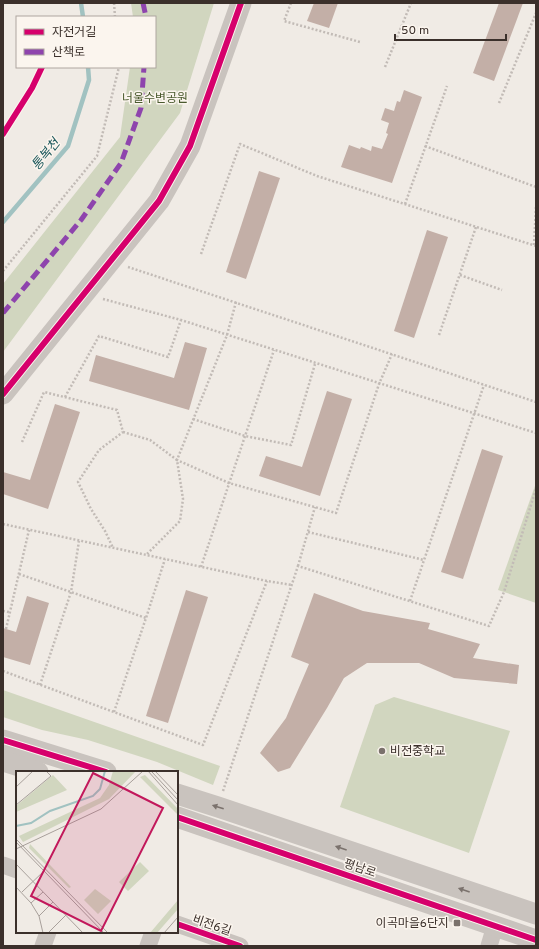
<svg xmlns="http://www.w3.org/2000/svg" width="539" height="949" font-family="Overpass,'Noto Sans KR',sans-serif">
<rect width="100%" height="100%" fill="#f0ebe5"/>
<g fill="#d1d6bf">
<path d="M131,3H214L180,113L3,352V284L120,137L130,67H155V17H133Z"/>
<path d="M536,483V603L498,590Z"/>
<path d="M3,690L220,766L213,785L157,762L88,740L42,730L3,717Z"/>
<path d="M394,697L510,731L469,853L340,807L375,705Z"/>
</g>
<g fill="none" stroke-linecap="round" stroke-linejoin="round">
<g stroke="#a1c2c1" stroke-width="4.5">
<path d="M81,3L83,17"/>
<path d="M3,222L68,146L89,80L88,67"/>
</g>
</g>
<g fill="#c3afa7">
<path d="M314,3H338L329,28L307,21Z"/>
<path d="M499,3H523L494,81L473,73Z"/>
<path d="M404,90L422,97L392,183L341,167L349,145L360,149L361,147L371,151L372,146L382,149L388,134L386,133L389,123L381,120L385,108L394,111L397,101L400,102Z"/>
<path d="M259,171L280,178L246,279L226,272Z"/>
<path d="M427,230L448,237L414,338L394,331Z"/>
<path d="M185,342L207,348L189,410L89,381L96,355L174,378Z"/>
<path d="M327,391L352,399L320,496L259,476L266,456L302,467Z"/>
<path d="M55,404L80,412L48,509L3,494V472L30,480Z"/>
<path d="M482,449L503,456L463,579L441,572Z"/>
<path d="M186,590L208,597L168,723L146,716Z"/>
<path d="M314,593L363,611L430,623L428,629L480,644L473,658L519,665L517,684L454,678L419,663H367L344,678L327,708L290,768L278,772L260,753L286,718L309,664L291,657Z"/>
<path d="M27,596L49,603L30,665L3,657V628L16,632Z"/>
</g>
<g fill="none" stroke-linecap="round" stroke-linejoin="round">
<g stroke="#c2bbb6" stroke-width="2.5" stroke-dasharray="2 2" stroke-linecap="butt">
<path d="M114,3L115,17"/>
<path d="M291,3L284,21L360,42"/>
<path d="M385,67L411,3"/>
<path d="M499,103L536,13"/>
<path d="M425,146L536,187"/>
<path d="M405,204L447,86"/>
<path d="M534,245L536,206"/>
<path d="M201,254L240,144L317,176L536,246"/>
<path d="M128,267L536,402"/>
<path d="M3,271L97,156L119,67"/>
<path d="M460,275L502,290"/>
<path d="M103,299L181,320L536,433"/>
<path d="M236,302L227,335L177,460L229,483L336,513L379,384L392,354"/>
<path d="M439,335L476,227"/>
<path d="M65,397L99,336L168,357L181,320"/>
<path d="M193,419L245,436L291,445L315,364"/>
<path d="M123,432L150,440L177,460L183,499L180,521L146,555"/>
<path d="M22,442L44,392L117,410L123,432L99,450L78,482L91,509L105,531L113,548"/>
<path d="M3,524L267,581L292,585"/>
<path d="M308,532L424,560"/>
<path d="M298,566L315,507"/>
<path d="M201,567L274,350"/>
<path d="M19,574L146,618"/>
<path d="M410,601L484,385"/>
<path d="M3,611L9,612"/>
<path d="M6,629L29,530"/>
<path d="M3,671L203,745L267,581"/>
<path d="M40,685L71,592L79,541"/>
<path d="M114,712L146,618L165,559"/>
<path d="M223,791L298,566L489,626L504,592L536,489"/>
</g>
<g stroke="#c9c3be" stroke-width="17">
<path d="M3,865L17,870"/>
<path d="M177,924L240,946"/>
<path d="M43,946L48,932"/>
<path d="M148,946L153,932"/>
<path d="M489,946L495,926"/>
</g>
<g stroke="#c9c3be" stroke-width="21">
<path d="M3,394L159,201L190,146L241,3"/>
<path d="M3,740L106,772"/>
<path d="M3,761L38,772"/>
<path d="M177,794L218,807L536,914"/>
<path d="M177,817L536,940"/>
</g>
<g stroke="#8e44ad" stroke-width="5" stroke-dasharray="10 5" stroke-linecap="butt">
<path d="M143,3L146,17"/>
<path d="M3,313L81,220L121,163L141,108L144,67"/>
</g>
<defs>
<g id="cycleway">
<path d="M3,134L32,88L42,67"/>
<path d="M3,394L159,201L190,146L241,3"/>
<path d="M3,740L106,772"/>
<path d="M177,817L536,940"/>
<path d="M177,924L240,946"/>
</g>
</defs>
<use href="#cycleway" stroke="#fbf5ee" stroke-width="8"/>
<use href="#cycleway" stroke="#d6006c" stroke-width="6"/>
</g>
<defs><path id="oneway-solid" d="M-6-.8H1V-3.2L6.5 0L1 3.2V.8H-6Z"/></defs>
<g fill="#7b726d">
<use href="#oneway-solid" transform="translate(218 807) rotate(-162)"/>
<use href="#oneway-solid" transform="translate(341 848) rotate(-161)"/>
<use href="#oneway-solid" transform="translate(464 890) rotate(-161)"/>
</g>
<g fill="#7a716c" stroke="#fbf5ee" stroke-width="1.5">
<circle cx="382" cy="751" r="4"/>
<rect x="453" y="919" width="8" height="8" rx="2"/>
</g>
<g text-anchor="middle" stroke-width="3" stroke-linejoin="round" paint-order="stroke">
<g font-size="12" fill="#4a5a2e" stroke="#fbf5ee">
<text x="155" y="102">너울수변공원</text>
</g>
<g font-size="12" fill="#3b302b" stroke="#fbf5ee" text-anchor="start">
<text x="390" y="755">비전중학교</text>
<text x="449" y="927" text-anchor="end">이곡마을6단지</text>
</g>
<g font-size="12" fill="#3b302b" stroke="#fbf5ee">
<text transform="translate(360 868) rotate(19)" y="4">평남로</text>
<text transform="translate(212 925) rotate(19)" y="4">비전6길</text>
</g>
<g font-size="13" font-style="italic" fill="#1f5a5e" stroke="#fbf5ee">
<text transform="translate(45 154) rotate(-51)" y="5">통복천</text>
</g>
</g>
<g transform="translate(16 771)">
<rect width="162" height="162" fill="#f0ebe5"/>
<path d="M97,0H120L93,28L7,71L3,65L84,27L93,14ZM37,4L51,19L0,41V35ZM129,4L162,38V44L124,6ZM14,73L55,116L53,117L13,77ZM124,91L133,100L112,120L103,111ZM79,118L95,130L82,143L68,129ZM162,129V138L141,162H134Z" fill="#d1d6bf"/>
<path fill="none" stroke="#a1c2c1" stroke-width="2" d="M0,55L15,52L34,40L77,25L84,18L89,0"/>
<path fill="none" stroke="#a8a09b" stroke-width="1" d="M132,0L162,34M139,0L162,24M136,1L162,29M0,16L17,0M0,34L35,5L30,0M0,68L92,162M0,71L88,162M0,78L85,38L127,0M0,93L67,162M0,116L15,132L23,145L27,162M6,121L29,99M15,132L27,121M23,145L37,131M32,162L50,144M148,162L162,146"/>
<path fill="#c2185b" fill-opacity="0.15" stroke="#c2185b" stroke-width="2" d="M77,2L147,37L85,160L15,125Z"/>
<rect width="162" height="162" fill="none" stroke="#3b302b" stroke-width="2"/>
</g>
<rect width="539" height="949" fill="none" stroke="#3b302b" stroke-width="8"/>
<rect x="16" y="16" width="140" height="52" fill="#fbf5ee" stroke="#aea6a0"/>
<rect x="24" y="29" width="20" height="6" fill="#d6006c" stroke="#aea6a0"/>
<text x="52" y="36" font-size="12" fill="#3b302b">자전거길</text>
<rect x="24" y="49" width="20" height="6" fill="#8e44ad" stroke="#aea6a0"/>
<text x="52" y="56" font-size="12" fill="#3b302b">산책로</text>
<path d="M395 34v6h111v-6" fill="none" stroke="#3b302b" stroke-width="2"/>
<text x="401" y="34" font-size="12" fill="#3b302b" stroke="#fbf5ee" stroke-width="3" paint-order="stroke">50 m</text>
</svg>
